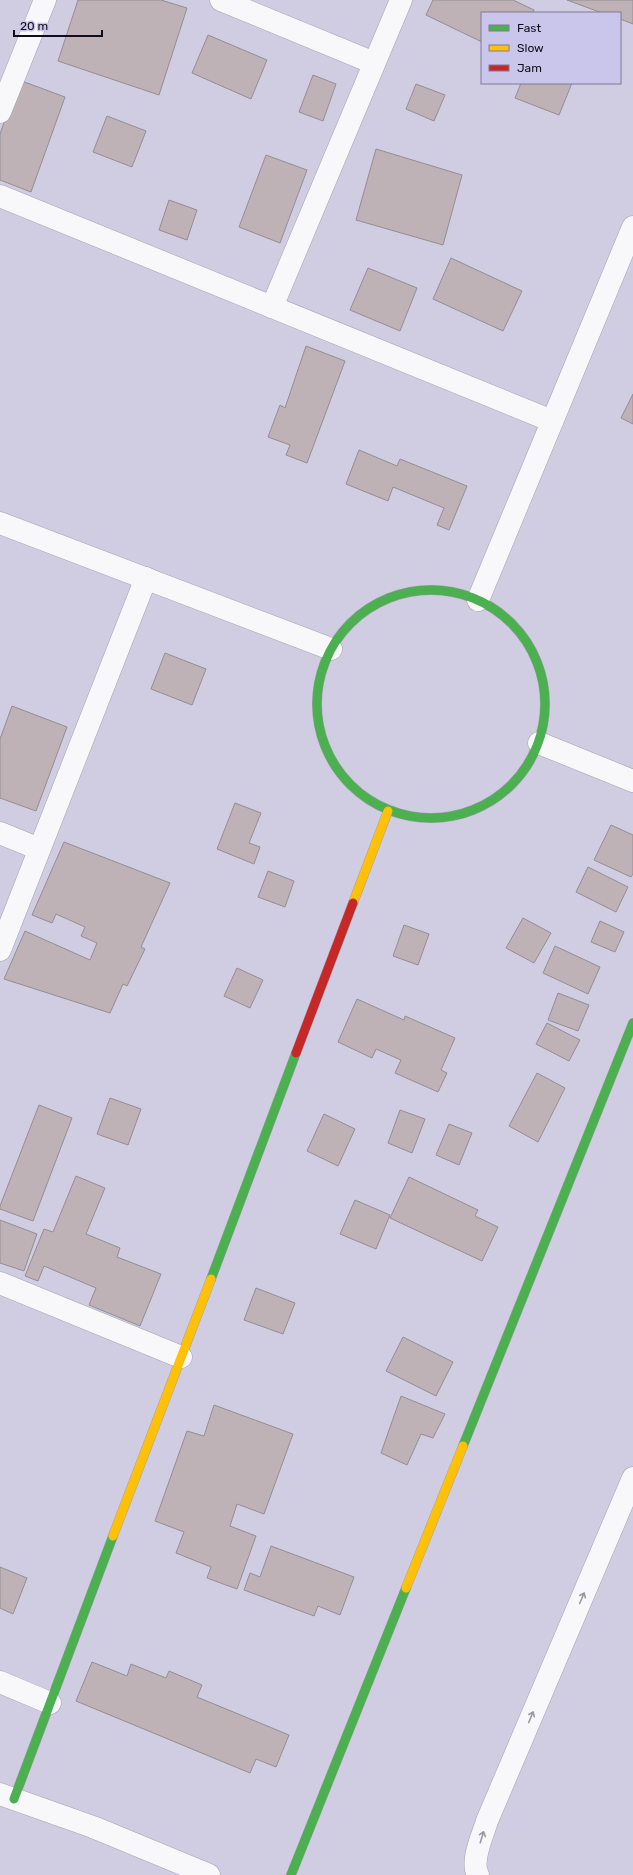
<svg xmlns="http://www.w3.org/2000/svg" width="633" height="1875" font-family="Rubik,sans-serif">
<rect width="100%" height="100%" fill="#d0cde3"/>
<g fill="#beb2b6" stroke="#948d93">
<path d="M78,0H161L187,8L159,95L58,61Z"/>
<path d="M433,0H513L534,10L533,13H482V42L426,15Z"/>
<path d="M567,0H633V24L620,19V13H602Z"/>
<path d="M208,35L267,60L251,99L192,73Z"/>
<path d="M313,75L336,84L323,121L299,112Z"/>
<path d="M19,80L65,97L31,192L0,180V134Z"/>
<path d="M521,83H572L559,115L515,98Z"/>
<path d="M416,84L445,95L434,121L406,109Z"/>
<path d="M107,116L146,131L132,167L93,152Z"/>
<path d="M376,149L462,175L443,245L356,220Z"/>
<path d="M266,155L307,170L280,243L239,227Z"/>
<path d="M169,200L197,210L187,240L159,230Z"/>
<path d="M451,258L522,291L503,331L433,299Z"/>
<path d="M368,268L417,288L400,331L350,310Z"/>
<path d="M306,346L345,361L307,463L286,455L290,445L268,437L280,405L285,408Z"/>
<path d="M633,394V424L621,418Z"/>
<path d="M359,450L397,466L400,459L467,486L449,530L437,525L444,508L393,487L388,501L346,484Z"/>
<path d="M165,653L206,669L192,705L151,689Z"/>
<path d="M12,706L67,727L36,811L0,798V739Z"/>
<path d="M235,803L261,813L249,843L260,847L254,864L217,849Z"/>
<path d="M611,825L633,835V874L631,877L594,860Z"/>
<path d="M64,842L170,883L141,947L145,949L127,986L123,984L110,1013L4,979L25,931L90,960L97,943L81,936L85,927L56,914L52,923L32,915Z"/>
<path d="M588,867L628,887L616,912L576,892Z"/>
<path d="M268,871L294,881L285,907L258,897Z"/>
<path d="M523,918L551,933L534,963L506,948Z"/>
<path d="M600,921L624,932L615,952L591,942Z"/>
<path d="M404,925L429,934L418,965L393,956Z"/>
<path d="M555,946L600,967L588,994L543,973Z"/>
<path d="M237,968L263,980L250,1008L224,996Z"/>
<path d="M558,993L589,1005L578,1031L548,1020Z"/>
<path d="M357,999L404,1020L405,1016L455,1038L441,1070L447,1073L438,1092L395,1073L401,1060L376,1049L372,1058L338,1042Z"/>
<path d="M547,1023L580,1040L569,1061L536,1044Z"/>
<path d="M537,1073L565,1088L538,1142L509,1126Z"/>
<path d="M110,1098L141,1109L128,1145L97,1134Z"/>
<path d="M39,1105L72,1118L33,1221L0,1209V1206Z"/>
<path d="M400,1110L425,1119L412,1153L388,1143Z"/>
<path d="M324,1114L355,1129L338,1166L307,1151Z"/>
<path d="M449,1124L472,1133L459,1165L436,1155Z"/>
<path d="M76,1176L105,1188L86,1234L120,1248L117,1257L161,1274L140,1326L89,1305L96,1288L44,1266L38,1281L25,1276L44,1229L53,1232Z"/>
<path d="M409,1177L478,1210L475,1216L498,1227L482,1261L390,1218Z"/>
<path d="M355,1200L390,1215L376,1249L340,1234Z"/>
<path d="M0,1220L37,1234L24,1271L0,1263Z"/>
<path d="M256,1288L295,1303L283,1334L244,1320Z"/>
<path d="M403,1337L453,1362L436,1396L386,1371Z"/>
<path d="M401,1396L445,1414L433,1438L421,1434L407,1465L381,1453Z"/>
<path d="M214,1405L293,1434L264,1514L237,1504L230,1526L256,1536L237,1589L207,1578L211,1567L176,1553L184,1532L155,1521L187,1431L204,1436Z"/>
<path d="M271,1546L354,1577L340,1615L318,1606L314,1616L244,1590L250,1573L260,1577Z"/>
<path d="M0,1567L27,1578L13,1614L0,1608Z"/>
<path d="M92,1662L127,1676L131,1664L166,1678L169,1671L202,1685L197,1697L289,1735L276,1767L256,1759L250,1773L76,1701Z"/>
</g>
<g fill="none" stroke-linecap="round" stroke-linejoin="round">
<defs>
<g id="street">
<path d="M221,0L374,63"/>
<path d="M0,112L45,0"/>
<path d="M0,196L552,421"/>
<path d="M272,307L401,0"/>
<path d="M0,523L331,649"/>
<path d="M478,600L633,227"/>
<path d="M539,743L633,781"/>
<path d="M0,833L39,849"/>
<path d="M0,950L146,578"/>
<path d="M0,1283L181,1357"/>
<path d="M0,1682L50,1703"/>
<path d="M0,1794L93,1827L209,1875"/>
<path d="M478,1875C470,1861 483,1835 487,1821L633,1478"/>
</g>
<g id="fast">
<circle cx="431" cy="704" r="114"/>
<path d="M211,1279L296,1053"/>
<path d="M463,1446L633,1023"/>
<path d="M14,1799L113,1536"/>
<path d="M291,1875L406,1588"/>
</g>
<g id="slow">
<path d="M353,903L388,811"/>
<path d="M113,1536L211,1279"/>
<path d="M406,1588L463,1446"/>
</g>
<path id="jam" d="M296,1053L353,903"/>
</defs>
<use href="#street" stroke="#a4a2b2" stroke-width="23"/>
<use href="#fast" stroke="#a4a2b2" stroke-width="10"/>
<use href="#slow" stroke="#a4a2b2" stroke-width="10"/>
<use href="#jam" stroke="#a4a2b2" stroke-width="10"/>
<use href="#street" stroke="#f8f8fb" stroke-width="22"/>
<use href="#fast" stroke="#4caf50" stroke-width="9"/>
<use href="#slow" stroke="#ffc107" stroke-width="9"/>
<use href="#jam" stroke="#c62828" stroke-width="9"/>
</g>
<defs><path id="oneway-shaft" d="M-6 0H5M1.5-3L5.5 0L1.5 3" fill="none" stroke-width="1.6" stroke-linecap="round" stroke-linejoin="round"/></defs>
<g stroke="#9b9aa1">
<use href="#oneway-shaft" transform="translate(582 1598) rotate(-67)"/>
<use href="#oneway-shaft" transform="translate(531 1717) rotate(-67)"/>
<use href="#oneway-shaft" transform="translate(482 1837) rotate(-73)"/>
</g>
<rect x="481" y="12" width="140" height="72" fill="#cac5eb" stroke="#7f7b97"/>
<rect x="489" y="25" width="20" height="6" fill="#4caf50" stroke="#7f7b97"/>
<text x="517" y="32" font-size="12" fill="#0f0d1a">Fast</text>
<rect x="489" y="45" width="20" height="6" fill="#ffc107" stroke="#7f7b97"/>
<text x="517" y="52" font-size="12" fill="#0f0d1a">Slow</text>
<rect x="489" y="65" width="20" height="6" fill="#c62828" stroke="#7f7b97"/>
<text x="517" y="72" font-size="12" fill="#0f0d1a">Jam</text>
<path d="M14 30v6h88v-6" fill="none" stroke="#0f0d1a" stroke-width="2"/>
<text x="20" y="30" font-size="12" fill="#0f0d1a" stroke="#cac5eb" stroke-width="3" paint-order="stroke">20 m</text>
</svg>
